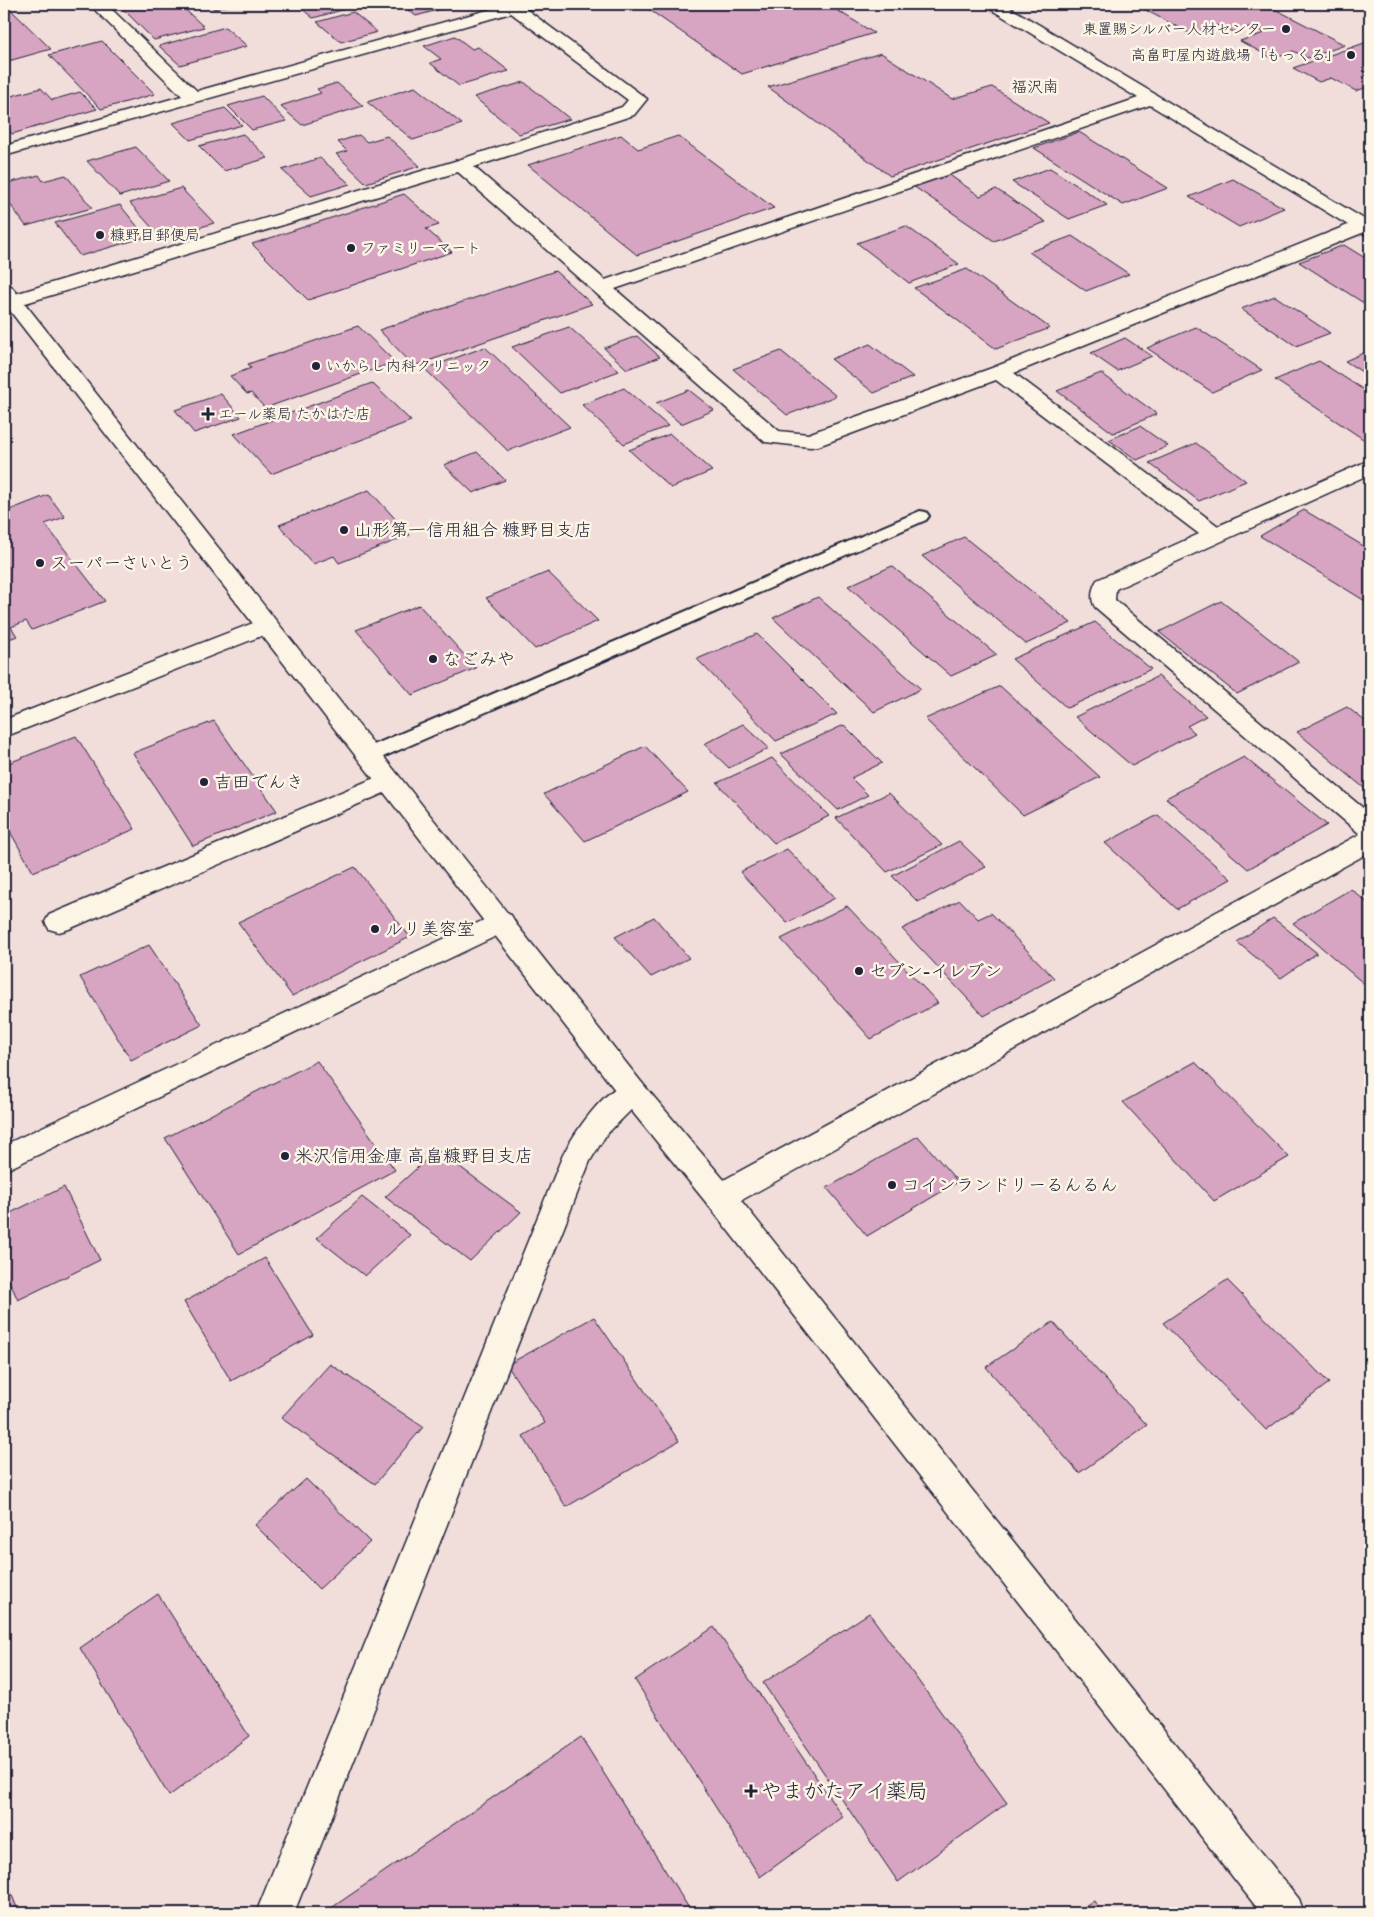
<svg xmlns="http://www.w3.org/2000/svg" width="1374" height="1917" font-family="Itim,'Klee One',sans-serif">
<rect width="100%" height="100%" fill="#f1ddda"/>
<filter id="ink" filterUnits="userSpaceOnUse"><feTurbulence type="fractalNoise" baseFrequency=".02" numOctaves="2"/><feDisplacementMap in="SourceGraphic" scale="10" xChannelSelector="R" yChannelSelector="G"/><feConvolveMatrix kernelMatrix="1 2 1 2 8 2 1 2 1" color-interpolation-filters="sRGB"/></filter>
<g filter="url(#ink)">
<g fill="#d7a4c1" stroke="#22223b">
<path d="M118,4H179L204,27L154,40Z"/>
<path d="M209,4H234L214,9Z"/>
<path d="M296,4H349L353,7L313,18Z"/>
<path d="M400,4H459L416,16Z"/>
<path d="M641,4H827L874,33L742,74Z"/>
<path d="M1134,4H1265L1345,45L1308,58L1293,51L1272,58L1240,41L1264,33L1252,26L1234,32L1219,25L1191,34Z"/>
<path d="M8,7L51,49L5,62L4,8Z"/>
<path d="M353,12L377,32L341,42L317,22Z"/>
<path d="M225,27L247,46L180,65L159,46Z"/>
<path d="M455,36L472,49L478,47L509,71L459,86L430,63L441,59L424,46Z"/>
<path d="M102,41L155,94L101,109L49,55Z"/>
<path d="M1370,41V91L1365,88L1356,91L1331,78L1319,82L1293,68Z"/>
<path d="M881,53L952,99L992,87L1049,123L890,176L768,87Z"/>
<path d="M524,82L570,119L519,134L474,97Z"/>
<path d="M337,83L363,106L302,125L280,106L321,93L317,89Z"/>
<path d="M415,87L462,124L413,140L367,102Z"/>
<path d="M41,88L52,100L80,92L97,109L12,134L4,124V98Z"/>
<path d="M262,96L286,121L252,130L228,106Z"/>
<path d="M225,108L242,125L190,140L173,123Z"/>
<path d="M1079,132L1168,188L1123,205L1034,148Z"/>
<path d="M243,134L268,158L224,171L199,146Z"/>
<path d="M359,135L367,142L387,136L420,166L366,183L336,154L347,151L338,142Z"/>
<path d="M621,135L638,149L678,136L774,208L637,255L528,165Z"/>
<path d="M136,147L169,181L120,196L87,161Z"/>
<path d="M320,158L350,184L311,196L282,170Z"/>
<path d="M1050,168L1107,205L1069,219L1012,182Z"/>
<path d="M948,174L980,196L996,189L1046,222L994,241L913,186Z"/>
<path d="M39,175L43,181L66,175L92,208L26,226L4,196V184Z"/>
<path d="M1233,179L1284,208L1239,227L1189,197Z"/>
<path d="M181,188L214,223L162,239L130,203Z"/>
<path d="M404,194L439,225L426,229L452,252L308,300L252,244Z"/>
<path d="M120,205L146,237L80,256L55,223Z"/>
<path d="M906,226L959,264L909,283L857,243Z"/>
<path d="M1072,236L1129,274L1086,291L1029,252Z"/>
<path d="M1344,245L1370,261V307L1299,262Z"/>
<path d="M967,269L1050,328L996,349L914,288Z"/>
<path d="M555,271L592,304L414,366L379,330Z"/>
<path d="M1275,296L1330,333L1296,346L1241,309Z"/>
<path d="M358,326L395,362L265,408L251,393L247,394L230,376L251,368L248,364Z"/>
<path d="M569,327L619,371L560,393L512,347Z"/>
<path d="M1196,327L1262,370L1212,392L1147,348Z"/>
<path d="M637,336L660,357L627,369L604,348Z"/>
<path d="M1125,338L1152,356L1117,371L1091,353Z"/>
<path d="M870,344L913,377L874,393L831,359Z"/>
<path d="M485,347L570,427L508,451L425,369Z"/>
<path d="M1370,350V377L1345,361Z"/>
<path d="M781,351L836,396L787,415L733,369Z"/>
<path d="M1319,361L1370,394V439L1366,441L1275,380Z"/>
<path d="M1101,373L1157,414L1113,433L1057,391Z"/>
<path d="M372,383L411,421L271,474L234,434Z"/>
<path d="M624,388L668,426L624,444L582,405Z"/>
<path d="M689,390L714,410L681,424L656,403Z"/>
<path d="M221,394L241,417L194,433L175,410Z"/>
<path d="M1140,426L1168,446L1137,460L1109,440Z"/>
<path d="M670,434L712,471L671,488L629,450Z"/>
<path d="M1196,443L1246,481L1199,501L1149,463Z"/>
<path d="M477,452L505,480L473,493L444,465Z"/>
<path d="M369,490L410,535L339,563L334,556L313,564L279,525Z"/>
<path d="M48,495L65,517L45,524L105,601L32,630L26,621L11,627L17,636L4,641V512Z"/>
<path d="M1304,510L1370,550V604L1260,536Z"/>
<path d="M964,537L1071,623L1026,644L922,556Z"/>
<path d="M892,566L997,655L951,676L848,586Z"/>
<path d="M548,572L598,621L535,649L486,598Z"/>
<path d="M818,597L921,689L874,712L773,618Z"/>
<path d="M1221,601L1299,662L1237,694L1159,632Z"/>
<path d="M419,605L476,668L412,695L356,630Z"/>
<path d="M1095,622L1151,669L1067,708L1012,659Z"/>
<path d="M757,634L837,714L776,741L697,659Z"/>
<path d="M1158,676L1206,716L1187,726L1195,733L1132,766L1075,717Z"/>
<path d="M1000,686L1100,777L1023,815L925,719Z"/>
<path d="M1347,707L1370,725V793L1297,732Z"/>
<path d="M214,721L277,811L193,846L133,753Z"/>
<path d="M743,724L769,748L729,768L704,744Z"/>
<path d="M844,725L882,763L851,778L868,795L838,810L781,754Z"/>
<path d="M76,736L135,829L33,872L4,821V765Z"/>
<path d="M645,746L688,792L585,841L544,794Z"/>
<path d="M1244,757L1327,825L1248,869L1166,798Z"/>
<path d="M772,758L829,816L774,843L717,783Z"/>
<path d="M889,793L942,845L887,872L836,818Z"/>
<path d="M1158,815L1231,879L1177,909L1105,843Z"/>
<path d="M959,841L986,867L918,902L892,876Z"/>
<path d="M787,849L835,898L787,923L740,872Z"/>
<path d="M355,867L410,937L292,996L238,922Z"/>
<path d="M1351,889L1370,905V989L1293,923Z"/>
<path d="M960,900L978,919L991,913L1054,978L984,1016L902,929Z"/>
<path d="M847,906L938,1003L871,1039L781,939Z"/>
<path d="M654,917L689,958L651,977L615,937Z"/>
<path d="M1273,918L1317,953L1281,978L1237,942Z"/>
<path d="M149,945L202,1025L131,1060L80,977Z"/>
<path d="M317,1061L395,1170L239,1254L165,1138Z"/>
<path d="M1195,1062L1289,1157L1214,1201L1123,1102Z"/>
<path d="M918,1136L958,1182L867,1236L827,1188Z"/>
<path d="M437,1150L521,1212L470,1261L385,1197Z"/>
<path d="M64,1187L100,1260L18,1300L4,1270V1216Z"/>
<path d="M362,1197L410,1235L365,1276L317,1238Z"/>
<path d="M265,1258L313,1335L231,1381L184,1302Z"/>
<path d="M1227,1280L1329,1383L1266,1430L1163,1323Z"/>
<path d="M594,1317L679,1441L566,1507L523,1436L545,1423L507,1365Z"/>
<path d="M1053,1322L1147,1425L1079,1473L986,1367Z"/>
<path d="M330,1364L423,1427L375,1484L281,1418Z"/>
<path d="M306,1479L370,1542L319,1589L255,1525Z"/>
<path d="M158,1594L249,1736L169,1796L80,1648Z"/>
<path d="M869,1613L1007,1803L898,1882L763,1683Z"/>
<path d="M714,1627L843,1817L760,1877L635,1680Z"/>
<path d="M581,1737L692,1913H324Z"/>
<path d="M4,1875L19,1913H4Z"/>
<path d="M1094,1901L1102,1913H1076Z"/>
</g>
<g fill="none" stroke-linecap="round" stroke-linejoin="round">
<defs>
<path id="lane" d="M920,511L926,512L929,516L926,520L376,760L369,762L362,760L359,755L362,750Z"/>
<g id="street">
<path d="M89,4H106L197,91L502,6L501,4H535L533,7L526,9L647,99L634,115L474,167L605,280L1138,98L987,7L985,4H1004L1364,219L1370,217V236L1362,233L1014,373L1218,526L1370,460V474L1116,589L1115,600L1370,814V852L731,1206L720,1210L709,1206L705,1197L709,1188L1360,834L1095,607C1090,599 1092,588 1097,580L1199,534L996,380L818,446L810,447L765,442L458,172L19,305L12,307L5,305V297L455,161L622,107L628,100L511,13L4,156V146L182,96ZM1150,105L1348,225L992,368L808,434L779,431L615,289Z"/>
<path d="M266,618L274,621L278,626L274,631L4,737V720Z"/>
<path d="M389,772L398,775L402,781L398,787L69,929L59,932L49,929L45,922L49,915Z"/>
<path d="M501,912L511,915L515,922L511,929L4,1171V1145Z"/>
<path d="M632,1079L642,1083L647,1091L642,1099L606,1135L590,1161L294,1913H256L562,1157C575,1131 604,1089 632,1079Z"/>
</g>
<path id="secondary" d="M4,284L11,286L642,1083L731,1188L1299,1899L1304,1913H1261L709,1206L622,1099L4,303Z"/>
</defs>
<use href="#lane" stroke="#22223b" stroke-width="4"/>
<use href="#street" stroke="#22223b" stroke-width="3"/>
<use href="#secondary" stroke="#22223b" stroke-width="3"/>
<use href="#lane" fill="#fcf5e5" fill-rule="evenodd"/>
<use href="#street" fill="#fcf5e5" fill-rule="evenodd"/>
<use href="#secondary" fill="#fcf5e5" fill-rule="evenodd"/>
</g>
</g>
<g fill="#22223b" stroke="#fcf5e5" stroke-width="2">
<circle cx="1286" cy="29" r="5"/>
<circle cx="1351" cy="55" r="5"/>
<circle cx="100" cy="235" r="5"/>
<circle cx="351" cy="248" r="5"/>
<circle cx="316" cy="366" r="5"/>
<path d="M205.5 406.5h5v5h5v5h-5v5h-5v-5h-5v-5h5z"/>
<circle cx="344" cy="530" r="5"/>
<circle cx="40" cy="563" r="5"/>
<circle cx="433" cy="659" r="5"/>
<circle cx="204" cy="782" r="5"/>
<circle cx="375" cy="929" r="5"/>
<circle cx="859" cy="971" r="5"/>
<circle cx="285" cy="1156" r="5"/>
<circle cx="892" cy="1185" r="5"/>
<path d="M748.5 1783.5h5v5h5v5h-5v5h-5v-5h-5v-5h5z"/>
</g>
<g text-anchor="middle" stroke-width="5" stroke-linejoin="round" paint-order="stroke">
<g font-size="15" fill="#22223b" stroke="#fcf5e5" text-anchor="start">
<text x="1276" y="34" text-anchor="end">東置賜シルバー人材センター</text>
<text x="1341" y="60" text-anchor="end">高畠町屋内遊戯場「もっくる」</text>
<text x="110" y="240">糠野目郵便局</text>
<text x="361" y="253">ファミリーマート</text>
<text x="326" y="371">いからし内科クリニック</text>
<text x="218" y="419">エール薬局 たかはた店</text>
</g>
<g font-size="16" fill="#22223b" stroke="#fcf5e5">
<text x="1035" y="92">福沢南</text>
</g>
<g font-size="18" fill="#22223b" stroke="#fcf5e5" text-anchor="start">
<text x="354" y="536">山形第一信用組合 糠野目支店</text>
<text x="50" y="569">スーパーさいとう</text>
<text x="443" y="665">なごみや</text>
<text x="214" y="788">吉田でんき</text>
<text x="385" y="935">ルリ美容室</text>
<text x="869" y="977">セブン-イレブン</text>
<text x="295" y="1162">米沢信用金庫 高畠糠野目支店</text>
<text x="902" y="1191">コインランドリーるんるん</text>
</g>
<g font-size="21" fill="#22223b" stroke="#fcf5e5" text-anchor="start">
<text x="761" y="1798">やまがたアイ薬局</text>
</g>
</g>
<rect width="1374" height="1917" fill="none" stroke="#fcf5e5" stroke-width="20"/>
<rect x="10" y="10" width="1354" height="1897" fill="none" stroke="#22223b" stroke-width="2" filter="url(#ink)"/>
</svg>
